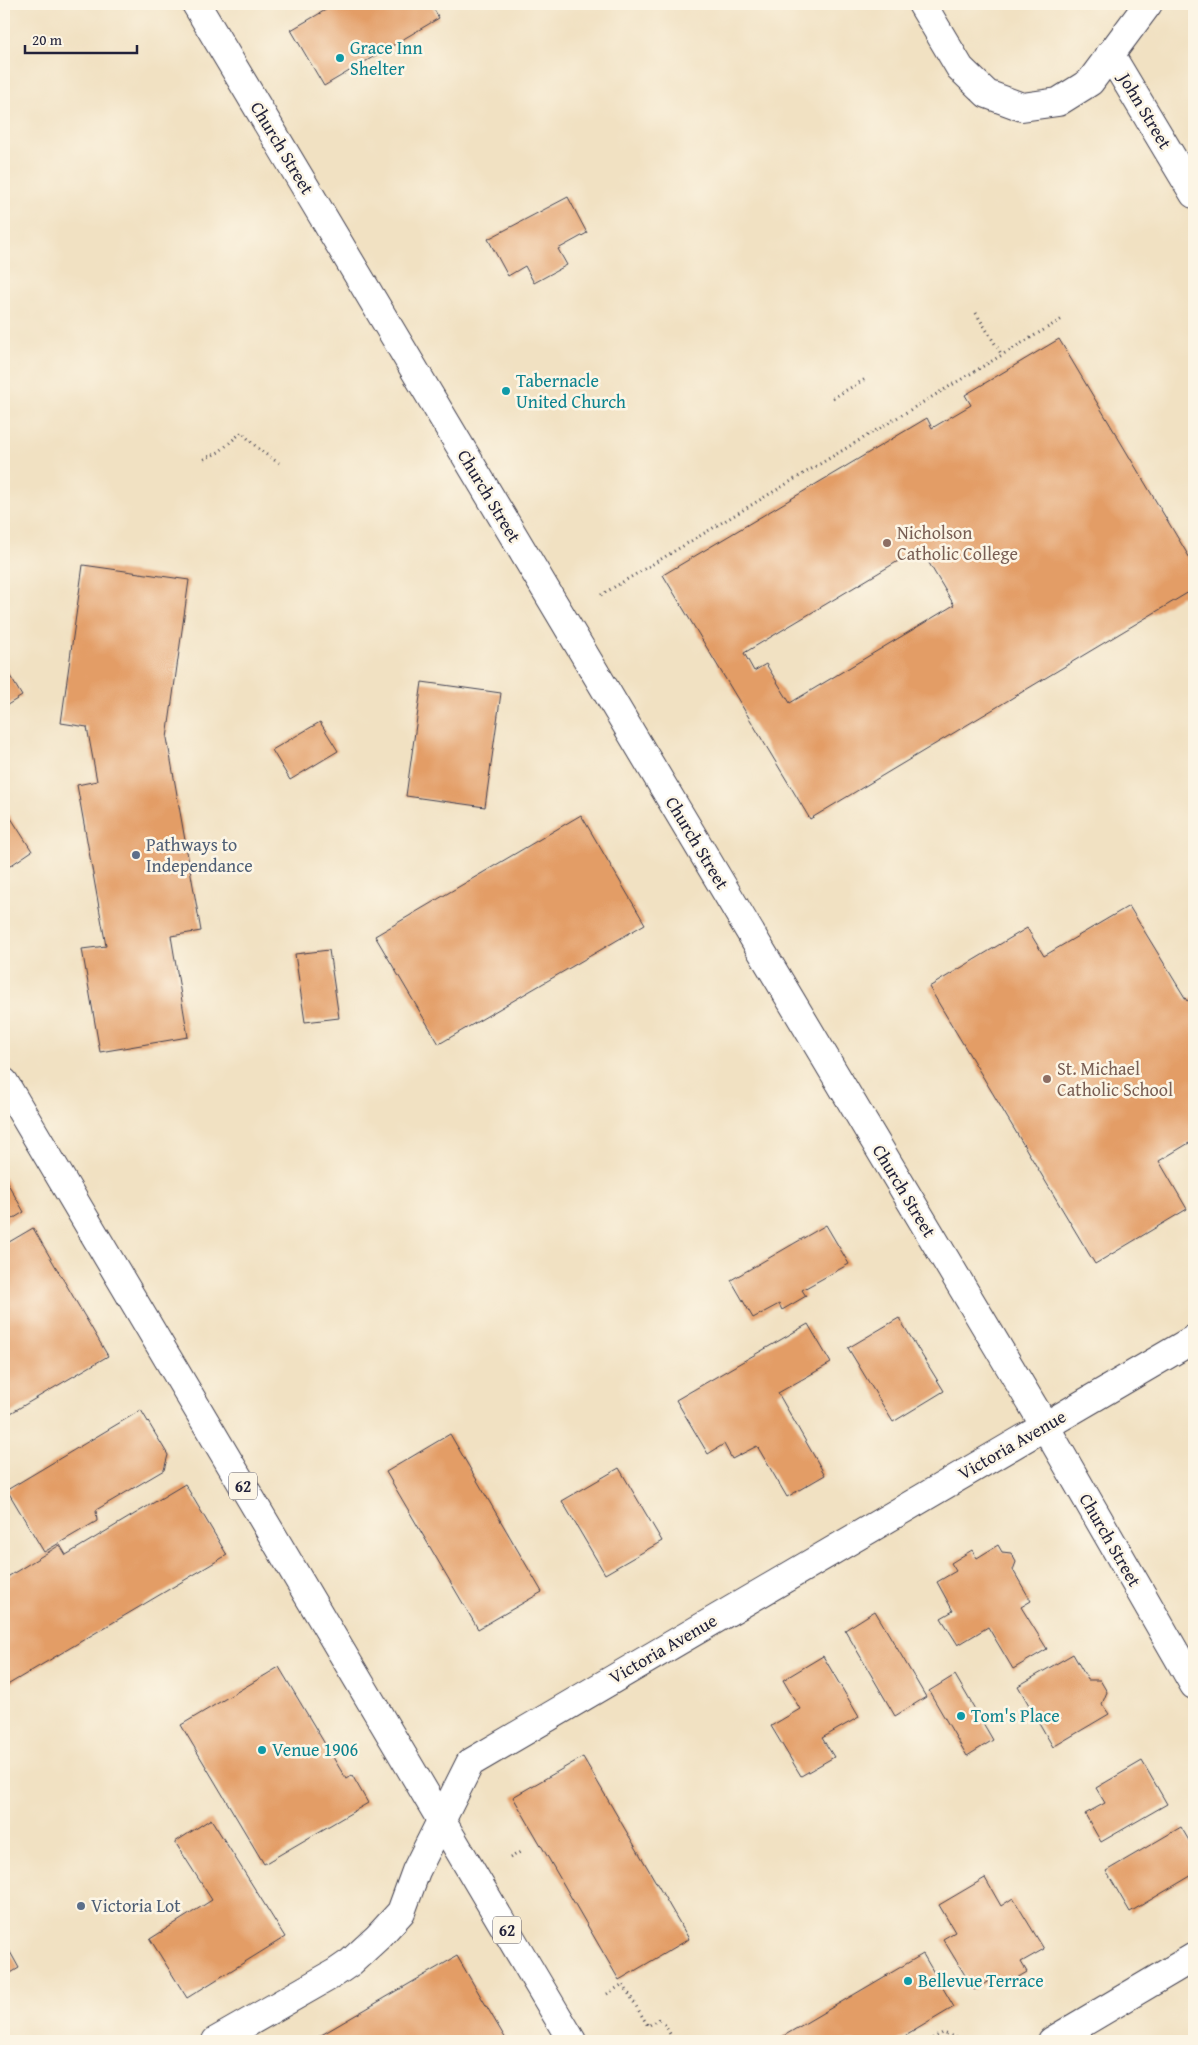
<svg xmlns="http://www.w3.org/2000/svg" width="1198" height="2045" font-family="'Gentium Book Plus',serif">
<rect width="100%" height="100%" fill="#fcf5e5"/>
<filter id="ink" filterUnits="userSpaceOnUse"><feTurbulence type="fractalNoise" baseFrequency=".02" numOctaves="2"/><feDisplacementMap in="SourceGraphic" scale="10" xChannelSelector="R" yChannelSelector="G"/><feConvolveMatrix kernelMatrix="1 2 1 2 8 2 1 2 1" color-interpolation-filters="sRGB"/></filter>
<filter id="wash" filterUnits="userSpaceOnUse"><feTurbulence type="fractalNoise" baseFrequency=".0096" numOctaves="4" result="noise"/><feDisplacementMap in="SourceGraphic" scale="20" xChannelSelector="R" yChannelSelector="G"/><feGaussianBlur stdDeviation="1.12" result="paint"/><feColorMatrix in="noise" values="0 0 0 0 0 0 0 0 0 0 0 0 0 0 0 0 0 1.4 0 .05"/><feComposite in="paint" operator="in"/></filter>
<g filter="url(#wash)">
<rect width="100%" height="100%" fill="#f1e1c2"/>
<g id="blocks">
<g fill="#e39d66" fill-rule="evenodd">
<path d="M336,4H431L439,18L324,86L291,30Z"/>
<path d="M568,197L587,233L558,249L567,265L534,283L525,266L508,276L488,239Z"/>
<path d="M1059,339L1194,565V589L810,819L663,575L927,418L932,428L971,405L965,395ZM920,548L954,605L790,703L766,664L754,671L744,653Z"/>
<path d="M83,565L189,580L167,738L201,931L171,936L188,1037L100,1052L82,949L106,946L77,785L97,781L87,727L61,723Z"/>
<path d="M4,666L22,696L4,707Z"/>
<path d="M422,682L501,693L485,807L406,796Z"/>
<path d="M320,722L338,751L290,780L272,750Z"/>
<path d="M9,815L32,851L4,870V819Z"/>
<path d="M581,815L645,924L439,1044L375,936Z"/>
<path d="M1129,906L1187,1001L1194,996V1140L1159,1161L1187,1209L1095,1264L929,987L1027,928L1044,956Z"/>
<path d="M329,950L339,1018L305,1022L295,954Z"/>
<path d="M4,1177L24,1212L4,1224Z"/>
<path d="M826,1225L849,1264L802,1290L806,1296L782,1310L779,1304L753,1318L731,1280Z"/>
<path d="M33,1228L108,1356L4,1417V1245Z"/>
<path d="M899,1318L944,1391L893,1422L848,1348Z"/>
<path d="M808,1324L831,1363L778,1393L825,1475L787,1497L757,1446L732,1459L724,1444L708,1454L676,1400Z"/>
<path d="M141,1410L168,1455L164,1470L96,1510L97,1521L44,1552L7,1490Z"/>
<path d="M450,1434L542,1592L478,1629L386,1472Z"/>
<path d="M619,1468L662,1541L605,1574L562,1501Z"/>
<path d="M185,1484L227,1555L4,1687V1579L60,1545L66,1555Z"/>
<path d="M998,1545L1002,1552L1011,1553L1016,1562L1013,1570L1031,1601L1021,1607L1047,1649L1013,1669L988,1627L958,1645L941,1618L953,1611L937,1582L956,1571L951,1563L972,1550L977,1558Z"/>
<path d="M875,1611L926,1697L895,1716L845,1630Z"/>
<path d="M1073,1654L1088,1680H1100L1107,1692L1102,1704L1109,1714L1053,1747L1018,1686Z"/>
<path d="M823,1656L859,1717L822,1738L834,1757L801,1776L771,1726L800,1709L783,1680Z"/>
<path d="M279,1667L346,1779L352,1775L368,1803L264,1864L181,1725Z"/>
<path d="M955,1675L993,1740L967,1756L929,1691Z"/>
<path d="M583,1757L689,1939L619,1980L513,1797Z"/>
<path d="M1142,1761L1167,1804L1101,1842L1085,1814L1105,1803L1096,1788Z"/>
<path d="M211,1819L285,1937L187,1998L150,1939L212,1900L175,1842Z"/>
<path d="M1181,1827L1194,1849V1874L1130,1912L1106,1871Z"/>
<path d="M985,1878L1001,1906L1013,1898L1044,1949L1021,1962L1027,1972L1003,1986L997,1976L974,1990L943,1939L955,1932L939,1905Z"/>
<path d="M4,1941L19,1968L4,1977Z"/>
<path d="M923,1954L954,2007L897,2041H775Z"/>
<path d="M457,1956L507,2041H311Z"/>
</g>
</g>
</g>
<g filter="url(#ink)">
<use href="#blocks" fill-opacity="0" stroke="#413f4f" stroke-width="1"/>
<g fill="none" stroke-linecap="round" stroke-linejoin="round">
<defs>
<g id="minor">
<path d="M922,4L960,68L987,94L1022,107L1058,102L1090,82L1148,4"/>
<path d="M1110,54L1194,194"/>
<path d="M1052,2041L1194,1957"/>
</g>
<g id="tertiary">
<path d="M196,4L1045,1426L1194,1685"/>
<path d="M216,2041L335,1973L351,1962L378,1937L401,1912L416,1871L470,1763L1194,1339"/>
</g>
<path id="primary" d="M4,1082L572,2041"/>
</defs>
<use href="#minor" stroke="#413f4f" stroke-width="30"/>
<use href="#tertiary" stroke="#413f4f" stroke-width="30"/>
<use href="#primary" stroke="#413f4f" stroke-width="30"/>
<g stroke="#413f4f" stroke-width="3" stroke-dasharray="1 4" stroke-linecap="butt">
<path d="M976,313L1002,355"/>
<path d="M833,398L867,378"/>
<path d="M204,459L219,452L242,432C253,445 264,454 279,463"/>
<path d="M601,595L1062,319"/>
<path d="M510,1858L522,1851"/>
<path d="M607,1994L623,1984L648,2026L661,2018L674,2041"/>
<path d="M928,2041L943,2033L965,2041"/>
</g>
<use href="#minor" stroke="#fff" stroke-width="28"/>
<use href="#tertiary" stroke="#fff" stroke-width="28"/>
<use href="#primary" stroke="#fff" stroke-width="28"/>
</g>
</g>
<g fill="#0f9aa8" stroke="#fcf5e5" stroke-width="2">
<circle cx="340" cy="58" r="5"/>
<circle cx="506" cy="391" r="5"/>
<circle cx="961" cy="1716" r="5"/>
<circle cx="262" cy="1750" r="5"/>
<circle cx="908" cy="1981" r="5"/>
</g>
<g fill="#8d6e63" stroke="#fcf5e5" stroke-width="2">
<circle cx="887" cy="543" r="5"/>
<circle cx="1047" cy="1079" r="5"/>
</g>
<g fill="#5c6f8a" stroke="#fcf5e5" stroke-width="2">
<circle cx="136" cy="855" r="5"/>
<circle cx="81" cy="1906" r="5"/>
</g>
<g text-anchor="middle" stroke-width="5" stroke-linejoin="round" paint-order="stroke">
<g fill="#fcf5e5" stroke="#63616e" stroke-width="1">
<rect x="229" y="1472.5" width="28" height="27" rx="4"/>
<rect x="493" y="1916.5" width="28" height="27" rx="4"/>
</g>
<g font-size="16" font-weight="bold" fill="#22223b">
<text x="243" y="1492">62</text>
<text x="507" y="1936">62</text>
</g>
<g font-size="18" fill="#0d838f" stroke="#fcf5e5" text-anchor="start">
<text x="350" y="54">Grace Inn<tspan x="350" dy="21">Shelter</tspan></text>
<text x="516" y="387">Tabernacle<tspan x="516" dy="21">United Church</tspan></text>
<text x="971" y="1722">Tom's Place</text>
<text x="272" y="1756">Venue 1906</text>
<text x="918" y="1987">Bellevue Terrace</text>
</g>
<g font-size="18" fill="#22223b" stroke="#fcf5e5">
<text transform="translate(1145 111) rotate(59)" y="6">John Street</text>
<text transform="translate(282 148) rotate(59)" y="6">Church Street</text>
<text transform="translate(489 496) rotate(59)" y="6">Church Street</text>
<text transform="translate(697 843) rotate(59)" y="6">Church Street</text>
<text transform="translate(904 1191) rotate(59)" y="6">Church Street</text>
<text transform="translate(1012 1445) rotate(-30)" y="6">Victoria Avenue</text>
<text transform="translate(1110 1540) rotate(60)" y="6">Church Street</text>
<text transform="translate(663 1649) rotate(-30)" y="6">Victoria Avenue</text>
</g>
<g font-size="18" fill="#785e54" stroke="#fcf5e5" text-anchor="start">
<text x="897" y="539">Nicholson<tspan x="897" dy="21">Catholic College</tspan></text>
<text x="1057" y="1075">St. Michael<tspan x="1057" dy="21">Catholic School</tspan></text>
</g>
<g font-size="18" fill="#4e5e75" stroke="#fcf5e5" text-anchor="start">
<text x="146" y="851">Pathways to<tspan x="146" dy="21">Independance</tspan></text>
<text x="91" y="1912">Victoria Lot</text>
</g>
</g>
<rect width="1198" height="2045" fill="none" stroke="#fcf5e5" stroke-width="20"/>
<path d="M25 45v8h112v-8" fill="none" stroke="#22223b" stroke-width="2.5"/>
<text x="32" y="45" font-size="15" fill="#22223b" stroke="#fcf5e5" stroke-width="4" paint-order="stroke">20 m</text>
</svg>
